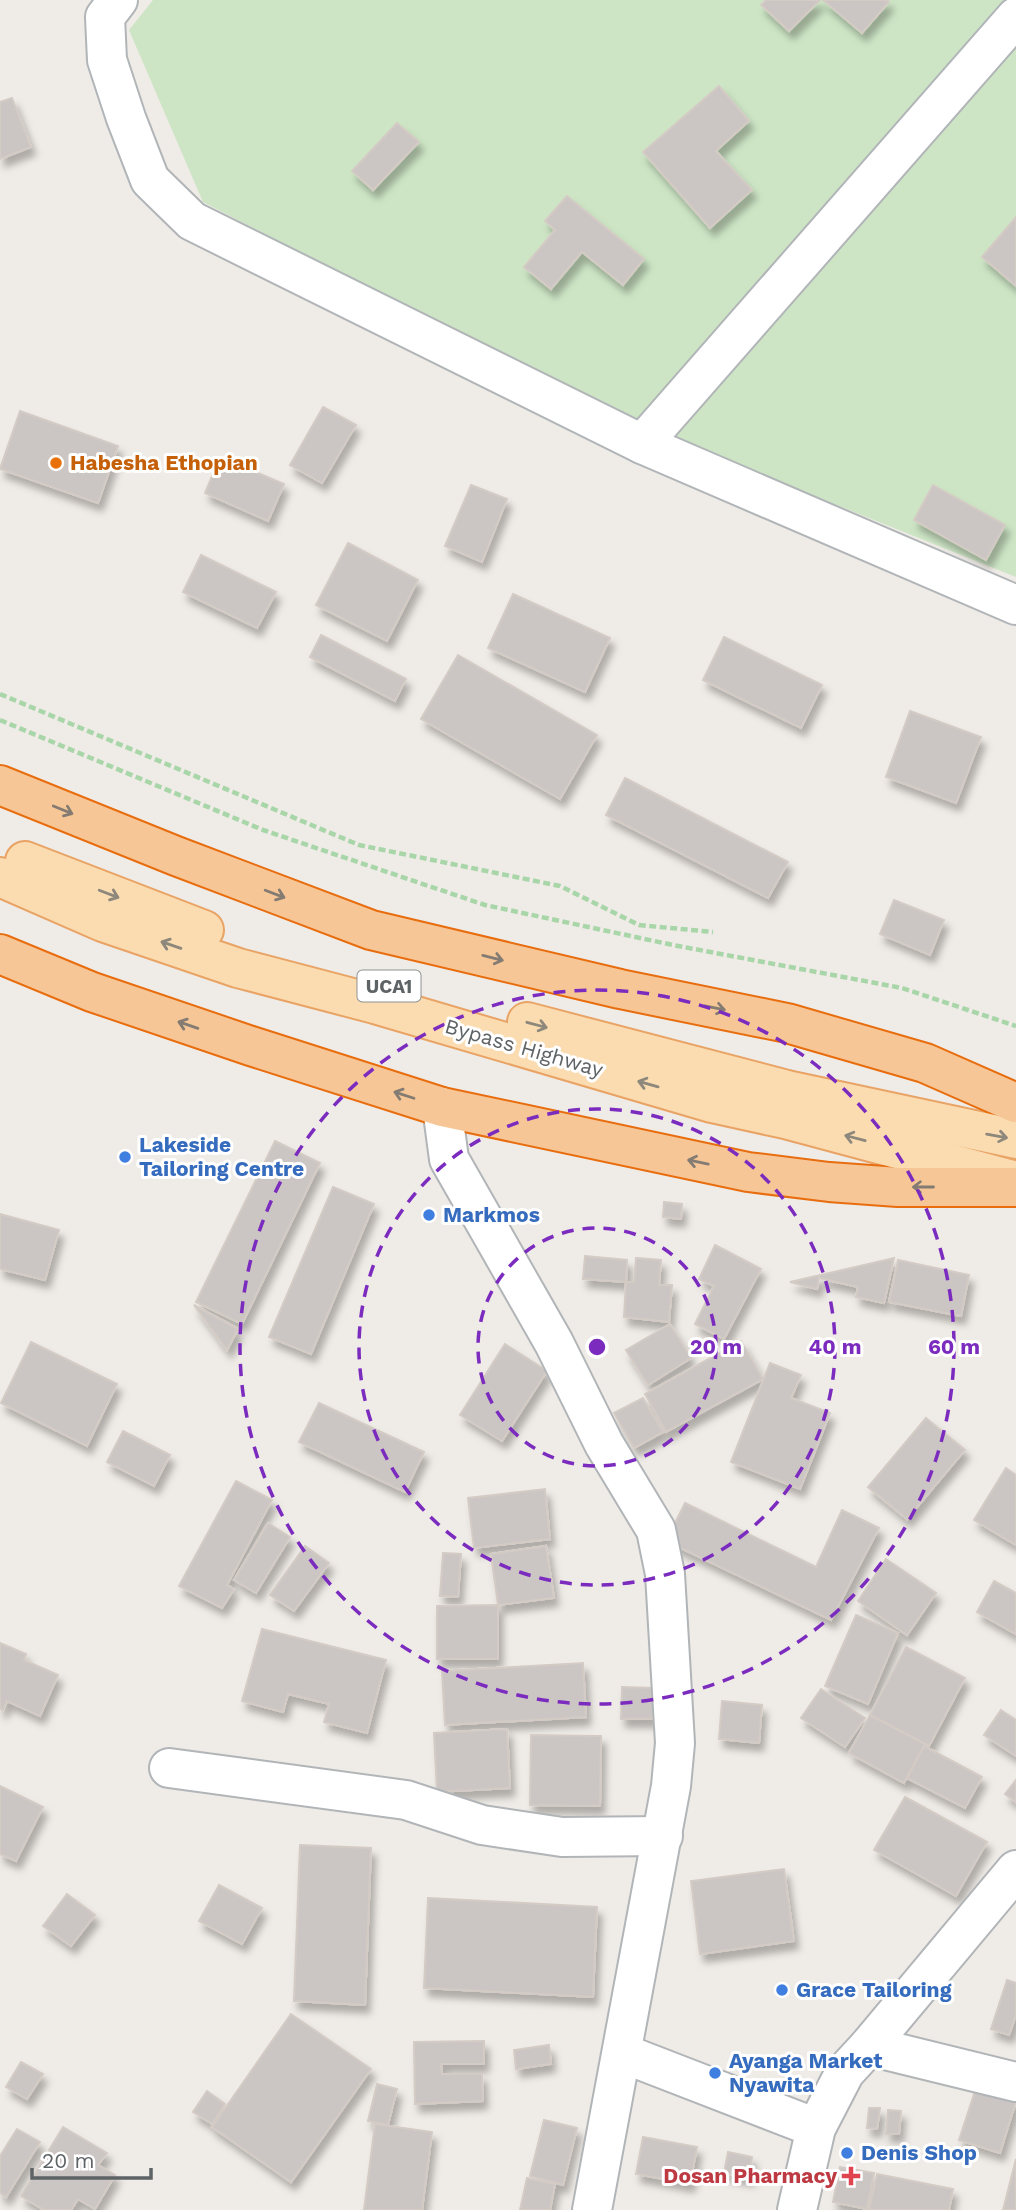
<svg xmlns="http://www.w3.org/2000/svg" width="1016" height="2210" font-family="'Work Sans',sans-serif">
<defs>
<filter id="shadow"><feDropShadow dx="4.5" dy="8" stdDeviation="3.5" flood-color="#0004"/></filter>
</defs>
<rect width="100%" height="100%" fill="#efebe6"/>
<path fill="#cde5c5" d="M153,0H1016V577L625,420L203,202L129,30Z"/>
<g fill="#cbc6c4" stroke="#d4cbc5" stroke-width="2" filter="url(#shadow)">
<path d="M766,0H820L789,31L761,5Z"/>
<path d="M823,0H887L889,2L862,33Z"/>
<path d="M719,86L749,121L716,151L752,190L710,228L643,152Z"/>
<path d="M12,98L31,147L0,159V102Z"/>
<path d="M397,123L419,142L373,190L352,171Z"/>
<path d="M567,196L644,259L623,285L582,252L551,289L524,267L555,230L545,221Z"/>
<path d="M1016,217V286L982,257Z"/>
<path d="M323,407L356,425L322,483L290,465Z"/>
<path d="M20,411L118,446L98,503L0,469Z"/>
<path d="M220,457L284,484L268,521L205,493Z"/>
<path d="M471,485L507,499L482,562L445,546Z"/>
<path d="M933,485L1005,525L986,560L914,520Z"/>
<path d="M348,543L418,580L387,641L316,605Z"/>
<path d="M201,555L276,592L257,628L183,592Z"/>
<path d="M513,594L610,638L585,692L488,648Z"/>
<path d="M321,635L406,679L395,701L310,657Z"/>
<path d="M724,637L822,685L801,728L703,680Z"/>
<path d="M458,655L597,735L560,799L421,719Z"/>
<path d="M910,711L981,737L956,803L886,777Z"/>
<path d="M625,778L788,862L768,898L606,815Z"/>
<path d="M894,900L944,920L930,955L880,934Z"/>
<path d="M275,1141L320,1163L242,1324L196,1302Z"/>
<path d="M333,1187L374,1204L311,1354L269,1337Z"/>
<path d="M664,1202L682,1204L681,1219L663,1217Z"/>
<path d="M0,1214L59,1230L45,1280L0,1269Z"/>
<path d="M715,1245L761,1269L724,1339L695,1324L714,1286L699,1279Z"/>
<path d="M585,1256L627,1260L626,1282L583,1279Z"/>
<path d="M636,1258L661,1260L659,1285H672L669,1322L624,1317L626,1282H634Z"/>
<path d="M894,1258L884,1303L856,1297L858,1287L819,1278L817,1289L790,1282Z"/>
<path d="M898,1260L969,1275L961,1316L889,1302Z"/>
<path d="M194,1305L238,1329L227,1350Z"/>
<path d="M670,1324L691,1358L648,1385L626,1350Z"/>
<path d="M741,1341L763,1379L666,1432L645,1394Z"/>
<path d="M31,1342L117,1384L87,1446L1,1403Z"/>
<path d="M505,1344L547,1371L502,1441L460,1415Z"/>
<path d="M770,1363L801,1375L791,1398L830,1413L800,1489L731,1462Z"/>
<path d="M643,1398L663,1432L634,1448L614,1413Z"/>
<path d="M319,1403L424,1452L405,1492L299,1442Z"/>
<path d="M926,1418L965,1450L907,1519L868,1487Z"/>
<path d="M123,1431L170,1455L154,1486L107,1462Z"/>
<path d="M1006,1468L1016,1475V1545L974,1520Z"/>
<path d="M236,1481L272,1500L227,1585L234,1589L222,1608L179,1586Z"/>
<path d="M545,1489L550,1539L474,1548L468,1498Z"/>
<path d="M685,1503L816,1567L842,1510L879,1528L831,1620L666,1541Z"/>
<path d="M268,1523L290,1537L256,1593L234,1580Z"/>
<path d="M305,1546L329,1563L294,1611L270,1595Z"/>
<path d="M546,1546L554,1598L498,1605L491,1554Z"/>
<path d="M443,1553L461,1554L458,1597L440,1596Z"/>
<path d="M886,1559L936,1593L907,1635L858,1601Z"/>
<path d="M994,1581L1016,1593V1634L977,1612Z"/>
<path d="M498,1605V1659H437V1606Z"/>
<path d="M856,1615L898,1633L868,1704L825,1686Z"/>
<path d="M262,1629L386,1660L367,1733L324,1722L329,1704L288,1694L283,1712L242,1701Z"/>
<path d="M0,1643L26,1654L24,1660L58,1675L40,1716L7,1701L3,1710L0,1709Z"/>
<path d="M906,1647L965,1678L929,1746L870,1715Z"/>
<path d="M583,1663L586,1717L445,1725L442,1671Z"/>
<path d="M622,1687L654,1688L653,1719H621Z"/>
<path d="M821,1689L865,1718L845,1747L801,1718Z"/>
<path d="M722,1701L762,1705L759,1743L719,1739Z"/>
<path d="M1001,1710L1016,1720V1756L984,1735Z"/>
<path d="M870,1715L925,1744L904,1783L849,1753Z"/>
<path d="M507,1729L510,1788L437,1792L434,1733Z"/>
<path d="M531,1735L601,1736L600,1806L530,1805Z"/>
<path d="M924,1746L982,1777L965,1808L907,1778Z"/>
<path d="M1016,1780V1802L1005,1794Z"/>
<path d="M0,1786L43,1807L16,1861L0,1854Z"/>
<path d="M905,1797L987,1842L956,1896L874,1850Z"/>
<path d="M300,1845L371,1848L365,2005L294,2001Z"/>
<path d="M784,1869L794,1941L700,1954L691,1881Z"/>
<path d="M219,1885L262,1908L242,1944L199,1921Z"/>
<path d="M67,1894L95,1915L71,1946L43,1926Z"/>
<path d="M428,1898L597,1907L593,1997L424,1988Z"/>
<path d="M1007,1980L1016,1983V2015L1009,2035L991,2029Z"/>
<path d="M291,2014L371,2069L291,2182L212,2127Z"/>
<path d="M484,2041V2064H441L442,2074H482L483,2101L415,2104L414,2042Z"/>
<path d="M549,2045L551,2064L516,2069L514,2050Z"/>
<path d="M21,2062L43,2074L27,2099L6,2087Z"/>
<path d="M377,2084L397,2089L388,2125L368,2121Z"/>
<path d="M976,2088L1016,2101L1000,2153L959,2140Z"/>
<path d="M207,2091L225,2104L212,2124L193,2112Z"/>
<path d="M869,2108H880L877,2129L867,2128Z"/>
<path d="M888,2110L901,2111L899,2134H886Z"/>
<path d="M544,2120L577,2128L563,2185L530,2176Z"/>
<path d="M375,2124L432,2132L422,2210H364Z"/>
<path d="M63,2127L107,2153L98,2165L115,2175L95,2209L78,2199L71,2210H44L21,2196Z"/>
<path d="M17,2129L40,2142L6,2197L0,2193V2156Z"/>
<path d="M643,2137L697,2147L690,2184L636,2174Z"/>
<path d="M728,2152L752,2157L749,2178L724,2173Z"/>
<path d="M1016,2159V2210H1003Z"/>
<path d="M840,2167L874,2173L867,2209L833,2202Z"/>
<path d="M877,2174L953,2189L949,2210H869Z"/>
<path d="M527,2178L555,2184L550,2210H520Z"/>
</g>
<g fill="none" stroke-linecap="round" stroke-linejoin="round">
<defs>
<g id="minor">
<path d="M118,0L105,17L107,60L126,118L150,180L192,221L642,444L1016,605"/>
<path d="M642,444L1016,17"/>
<path d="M442,1107L449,1159L554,1343L604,1444L656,1530L665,1574L675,1743L671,1786L592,2210"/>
<path d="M169,1768L406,1800L482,1825L562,1837L663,1836"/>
<path d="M869,2046L1016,2082"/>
<path d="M622,2053L816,2128"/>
<path d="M797,2210L816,2128L845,2072L869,2046L1016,1870"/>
</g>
<g id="major">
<path d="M25,861L204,930"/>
<path d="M0,877L103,922L238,968L375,1004L712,1103L785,1119L1016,1181"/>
<path d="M527,1022L787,1090L1016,1139"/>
</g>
<g id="highway">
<path d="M0,785L176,856L371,930L620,989L787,1023L925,1063L1016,1103"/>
<path d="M0,954L92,992L251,1046L442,1107L748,1172L829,1182L898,1187H1016"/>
</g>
</defs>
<use href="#minor" stroke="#b1b5b8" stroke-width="42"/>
<use href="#major" stroke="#e9a365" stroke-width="42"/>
<use href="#highway" stroke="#e86d0e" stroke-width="42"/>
<g stroke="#a8d6a9" stroke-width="4.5" stroke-dasharray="7 3.5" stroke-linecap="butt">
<path d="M0,694L359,845L560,886L639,925L713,932"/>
<path d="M0,720L263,830L485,905L673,945L902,988L1016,1026"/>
</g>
<use href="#minor" stroke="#fff" stroke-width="38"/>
<use href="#major" stroke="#fadcb0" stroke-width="38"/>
<use href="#highway" stroke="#f7c696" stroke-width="38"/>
</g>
<defs><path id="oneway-shaft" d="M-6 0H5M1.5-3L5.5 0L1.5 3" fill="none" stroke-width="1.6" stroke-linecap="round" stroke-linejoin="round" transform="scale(1.75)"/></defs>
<g stroke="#847c72">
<use href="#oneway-shaft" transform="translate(63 810) rotate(22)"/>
<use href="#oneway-shaft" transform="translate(275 894) rotate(21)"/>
<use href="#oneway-shaft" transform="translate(493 958) rotate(14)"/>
<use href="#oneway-shaft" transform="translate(715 1008) rotate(11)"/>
<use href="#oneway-shaft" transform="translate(188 1025) rotate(-161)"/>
<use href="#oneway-shaft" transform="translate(404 1095) rotate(-162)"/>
<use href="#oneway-shaft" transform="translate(698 1162) rotate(-168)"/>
<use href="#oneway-shaft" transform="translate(923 1187) rotate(180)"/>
</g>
<g stroke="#8d877c">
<use href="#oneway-shaft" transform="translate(109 894) rotate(21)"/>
<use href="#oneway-shaft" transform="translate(171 945) rotate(-161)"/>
<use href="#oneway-shaft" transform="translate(537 1025) rotate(15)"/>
<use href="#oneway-shaft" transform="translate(648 1084) rotate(-164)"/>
<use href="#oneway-shaft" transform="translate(997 1136) rotate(10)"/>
<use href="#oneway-shaft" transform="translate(855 1138) rotate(-165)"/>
</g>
<g fill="none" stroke="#7b2cbf" stroke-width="3.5" stroke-dasharray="12 9">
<circle cx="597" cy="1347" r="119"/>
<circle cx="597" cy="1347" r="238"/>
<circle cx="597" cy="1347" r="357"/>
</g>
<circle fill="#e8710a" stroke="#fff" stroke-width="2.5" cx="56" cy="463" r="7"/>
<g fill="#3f7fe0" stroke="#fff" stroke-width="2.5">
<circle cx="125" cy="1157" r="7"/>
<circle cx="429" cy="1215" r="7"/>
<circle cx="782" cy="1990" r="7"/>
<circle cx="715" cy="2073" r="7"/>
<circle cx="847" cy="2153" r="7"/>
</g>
<path fill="#e0444e" stroke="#fff" stroke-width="2.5" d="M847.5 2165.5h7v7h7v7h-7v7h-7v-7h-7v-7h7z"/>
<g text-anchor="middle" stroke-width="6" stroke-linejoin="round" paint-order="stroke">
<rect fill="#fff" stroke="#8e9294" stroke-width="2" x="357.5" y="970.5" width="63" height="31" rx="5"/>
<g font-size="19" font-weight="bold" fill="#5e6366">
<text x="389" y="993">UCA1</text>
</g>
<g font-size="21" font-weight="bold" fill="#c56008" stroke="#fff" text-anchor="start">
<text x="70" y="470">Habesha Ethopian</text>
</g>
<g font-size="21" fill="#5e6366" stroke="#fff">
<text transform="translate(524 1048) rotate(16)" y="7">Bypass Highway</text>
</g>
<g font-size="21" font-weight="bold" fill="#366cbe" stroke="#fff" text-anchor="start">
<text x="139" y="1152">Lakeside<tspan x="139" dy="24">Tailoring Centre</tspan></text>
<text x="443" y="1222">Markmos</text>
<text x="796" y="1997">Grace Tailoring</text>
<text x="729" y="2068">Ayanga Market<tspan x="729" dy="24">Nyawita</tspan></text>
<text x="861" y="2160">Denis Shop</text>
</g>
<g font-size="21" font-weight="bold" fill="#be3a42" stroke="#fff" text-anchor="end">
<text x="837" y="2183">Dosan Pharmacy</text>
</g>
</g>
<circle cx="597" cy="1347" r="10" fill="#7b2cbf" stroke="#fff" stroke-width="3.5"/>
<g font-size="21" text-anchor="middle" font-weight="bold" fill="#7b2cbf" stroke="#fff" stroke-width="6" stroke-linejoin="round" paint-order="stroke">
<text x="716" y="1354">20 m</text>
<text x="835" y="1354">40 m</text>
<text x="954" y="1354">60 m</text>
</g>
<path d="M32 2168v10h119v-10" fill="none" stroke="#5e6366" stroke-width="3.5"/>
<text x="42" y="2168" font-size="21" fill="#5e6366" stroke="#ffffff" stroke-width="5" paint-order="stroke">20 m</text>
</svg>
